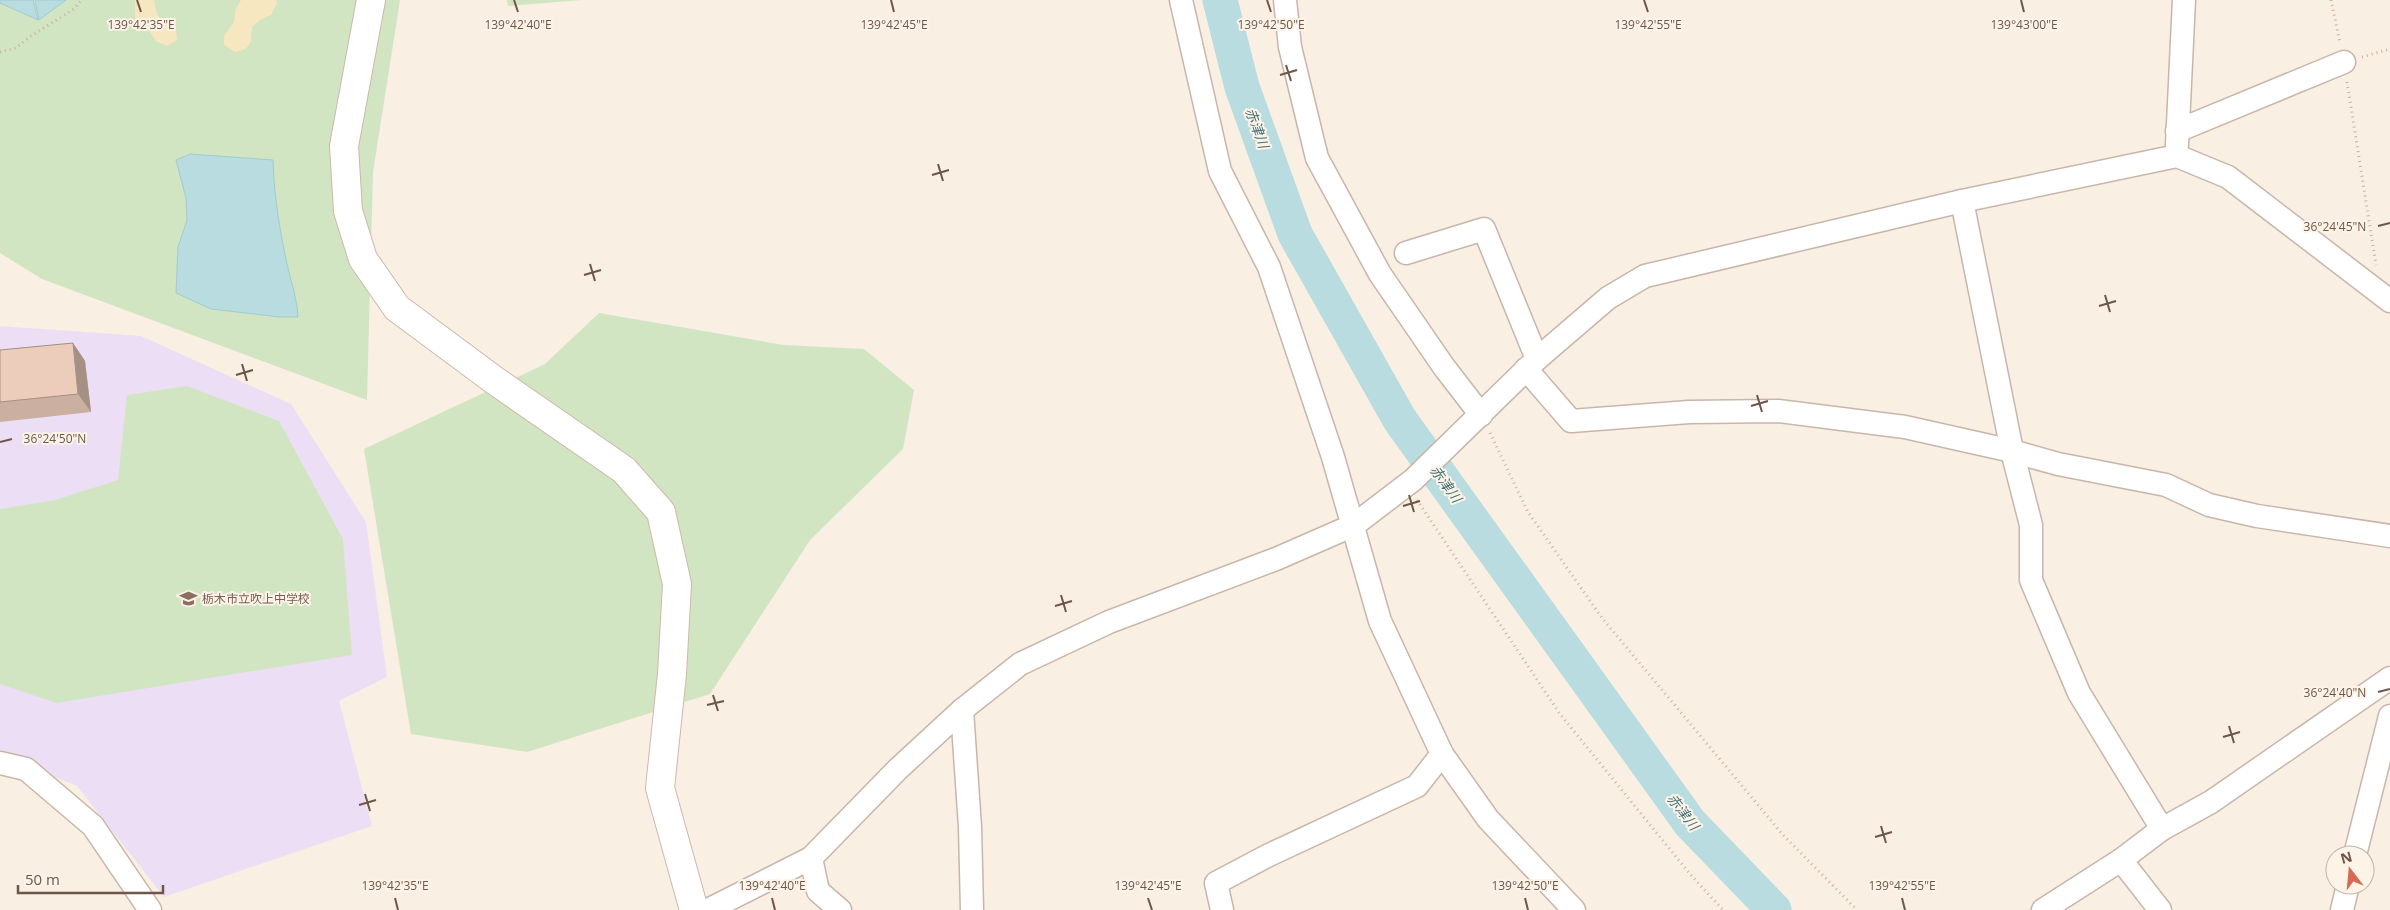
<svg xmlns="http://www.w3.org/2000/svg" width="2390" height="910" font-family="'Open Sans','Noto Sans JP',sans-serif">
<rect width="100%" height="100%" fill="#f9efe2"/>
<path fill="#ecdff5" d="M0,326L141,336L291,404L366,522L387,677L339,701L372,826L164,897L77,786L0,755Z"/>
<g fill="#d2e5c2">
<path d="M0,0H400L373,172L367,400L42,279L0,253Z"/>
<path d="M507,0H582L508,6Z"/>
<path d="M599,313L784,345L864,349L914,390L903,449L810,540L710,694L527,752L411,734L364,449L545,364Z"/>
<path d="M187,386L279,421L343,539L352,655L56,703L0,684V509L55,500L118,480L127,395Z"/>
</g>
<g fill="#f6e7c0">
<path d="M135,0H154C155,6 156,15 161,20C169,28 178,25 177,40L167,46L156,41L149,31L150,27L135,18Z"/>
<path d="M241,0H276L277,3L271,15L260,20L252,27L251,41L246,49L235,52L224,45V36L234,22L236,9Z"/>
</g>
<g fill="#b9dce0" stroke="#a0ccd1">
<path d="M0,0H33L38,20L0,3Z"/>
<path d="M35,0H66L39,20Z"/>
<path d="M190,154L273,160C274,196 280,233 288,268C292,285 297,299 298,317H280L211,309L176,293L178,247L187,220L186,198L176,160Z"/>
</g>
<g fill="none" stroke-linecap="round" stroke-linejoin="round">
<path stroke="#b9dce0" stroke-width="35" d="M1220,0L1242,87L1295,234L1400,420L1690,823L1774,910"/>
<defs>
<g id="street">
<path d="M1181,0L1220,171L1269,267L1333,457L1380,621L1442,754L1488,819L1574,910"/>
<path d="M1285,0L1290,47L1317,158L1380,274L1444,367L1481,415"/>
<path d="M2177,131L2344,62"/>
<path d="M2177,145L2184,0"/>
<path d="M1962,201L2012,451L2031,525V580L2079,693L2162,829"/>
<path d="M1406,253L1484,229L1537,359"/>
<path d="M1526,369L1571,421L1689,412L1778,411L1905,427L2012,451L2058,464L2166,485L2209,505L2257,516L2390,536"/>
<path d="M962,710L970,827L972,910"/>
<path d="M0,763L26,769L93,826L150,910"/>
<path d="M2355,855L2390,716"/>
<path d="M811,858L818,891L840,910"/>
<path d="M708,910L811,858L898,769L962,710L1020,664L1109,622L1276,559L1354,525L1413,480L1537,359L1608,298L1645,276L1962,201L2177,156L2228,177L2390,301"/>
<path d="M1222,910L1216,883L1269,855L1417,786L1442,754"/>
<path d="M2043,910L2121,860"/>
<path d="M2160,910L2121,860L2162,829L2211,802L2390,678"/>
<path d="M2342,910L2348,885"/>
</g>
<path id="secondary" d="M371,0L344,146L348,211L363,259L397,308L494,380L624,470L661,512L677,584L672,674L660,788L694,910"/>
</defs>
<use href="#street" stroke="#c8b6aa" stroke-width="25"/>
<use href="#secondary" stroke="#ceb8ab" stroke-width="30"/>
<g stroke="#d0b0a0" stroke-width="3" stroke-dasharray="1 4" stroke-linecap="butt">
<path d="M2331,0L2340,43"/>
<path d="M0,52L16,48L31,36L74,9L81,0"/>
<path d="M2362,57L2390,49"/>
<path d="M2347,82L2376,265"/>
<path d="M1490,433L1528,512L1602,618L1783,835L1857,910"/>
<path d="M1417,500L1560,714L1690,874L1723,910"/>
</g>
<use href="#street" stroke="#fff" stroke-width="22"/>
<use href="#secondary" stroke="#fff" stroke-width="28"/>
</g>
<path fill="#cbb0a2" d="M73,343L85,361L91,412L0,422V350Z"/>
<path fill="#a59084" d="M73,343L85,361L91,412L78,394Z"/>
<path fill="#eccdbc" stroke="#a59084" d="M73,343L78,394L0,402V350Z"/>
<path fill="none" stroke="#6e564b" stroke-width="2" d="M137,0L141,12M514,0L518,12M891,0L894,12M1267,0L1271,12M1644,0L1648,12M2021,0L2024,12M1286,65L1291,81M1280,75L1297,70M938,164L943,181M932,175L949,170M2378,226L2390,223M590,264L595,281M584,275L601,270M2105,295L2110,312M2099,306L2116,301M242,364L247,381M236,375L253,370M1757,395L1762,412M1751,406L1768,401M0,442L12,439M1409,495L1414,512M1403,506L1420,501M1061,595L1066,612M1055,606L1072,601M2378,692L2390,689M713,695L718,711M707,705L724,701M2229,726L2234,743M2223,737L2240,732M365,794L370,811M359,805L376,800M1881,826L1886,843M1875,837L1892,832M395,898L398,910M772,898L775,910M1148,898L1152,910M1525,898L1528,910M1902,898L1905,910"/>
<defs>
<symbol id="school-bare" viewBox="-9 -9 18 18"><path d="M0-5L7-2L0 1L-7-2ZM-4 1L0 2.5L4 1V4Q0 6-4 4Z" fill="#8d6e63" stroke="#fdf3e7" stroke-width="2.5" paint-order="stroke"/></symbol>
</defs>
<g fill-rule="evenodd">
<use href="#school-bare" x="176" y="586" width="25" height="25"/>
</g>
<g text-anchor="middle" stroke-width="4" stroke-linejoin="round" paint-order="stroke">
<g font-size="12" fill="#785e54" stroke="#fdf3e7" text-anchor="start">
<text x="202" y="603">栃木市立吹上中学校</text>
</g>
<g font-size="14" font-style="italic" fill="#447379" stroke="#fdf3e7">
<text transform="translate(1257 128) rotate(70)" y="5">赤津川</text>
<text transform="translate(1446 484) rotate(54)" y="5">赤津川</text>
<text transform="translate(1683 812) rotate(52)" y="5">赤津川</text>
</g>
</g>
<g font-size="12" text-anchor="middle" fill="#6e564b" stroke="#fdf3e7" stroke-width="4" stroke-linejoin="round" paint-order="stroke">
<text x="141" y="29">139°42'35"E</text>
<text x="518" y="29">139°42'40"E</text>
<text x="894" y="29">139°42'45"E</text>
<text x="1271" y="29">139°42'50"E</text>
<text x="1648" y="29">139°42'55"E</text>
<text x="2024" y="29">139°43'00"E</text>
<text x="2335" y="231">36°24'45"N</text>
<text x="55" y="443">36°24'50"N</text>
<text x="2335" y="697">36°24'40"N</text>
<text x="395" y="890">139°42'35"E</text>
<text x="772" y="890">139°42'40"E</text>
<text x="1148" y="890">139°42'45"E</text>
<text x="1525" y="890">139°42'50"E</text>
<text x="1902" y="890">139°42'55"E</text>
</g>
<g transform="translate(2350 870) rotate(344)"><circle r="24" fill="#fdf3e7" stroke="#c4b4a9"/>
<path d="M0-4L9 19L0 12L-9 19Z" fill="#d76a53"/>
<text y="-8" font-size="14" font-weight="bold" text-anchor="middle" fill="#6e564b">N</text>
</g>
<path d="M18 885v8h145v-8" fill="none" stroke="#6e564b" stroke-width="2.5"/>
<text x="25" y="885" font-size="15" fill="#6e564b" stroke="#fdf3e7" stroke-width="4" paint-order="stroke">50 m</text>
</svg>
